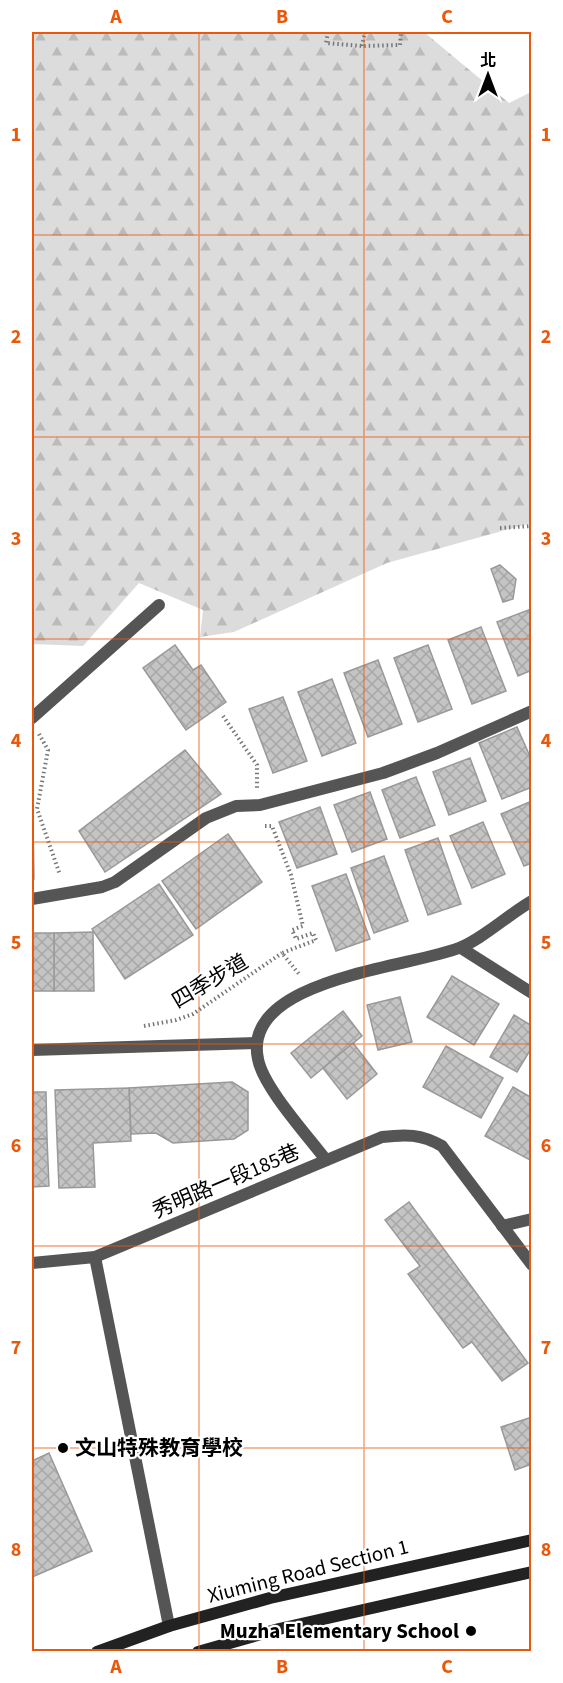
<svg xmlns="http://www.w3.org/2000/svg" width="563" height="1683" font-family="'Source Sans 3','Noto Sans TC',sans-serif">
<defs>
<pattern id="forest-firs" width="22" height="20" patternUnits="userSpaceOnUse" patternTransform="scale(1.5)"><rect width="22" height="20" fill="#dcdcdc"/><path d="M5 1l3.5 6h-7zM16 11l3.5 6h-7z" fill="#bbb"/></pattern>
<pattern id="building-cross-hatch" width="8" height="8" patternUnits="userSpaceOnUse" patternTransform="scale(1.5)"><rect width="8" height="8" fill="#c4c4c4"/><path d="M0 0l8 8M0 8l8-8" fill="none" stroke="#a7a7a7"/></pattern>
</defs>
<rect width="100%" height="100%" fill="#fff"/>
<path fill="url(#forest-firs)" d="M32,32H424L509,103L531,92V523L387,563L234,632L200,637L203,610L139,583L83,646L32,644Z"/>
<g fill="url(#building-cross-hatch)" stroke="#999" stroke-width="1.5">
<path d="M500,565L516,579L513,599L503,602L491,569Z"/>
<path d="M531,609L532,670L518,676L497,622Z"/>
<path d="M481,627L506,691L472,704L448,640Z"/>
<path d="M175,645L193,670L201,665L226,702L186,730L143,668Z"/>
<path d="M428,645L452,709L418,722L394,658Z"/>
<path d="M378,660L402,724L368,737L344,673Z"/>
<path d="M332,679L356,743L322,756L298,692Z"/>
<path d="M283,697L307,761L273,773L249,709Z"/>
<path d="M517,727L532,761V787L502,799L479,743Z"/>
<path d="M185,750L221,794L105,872L79,831Z"/>
<path d="M470,758L486,801L449,815L433,772Z"/>
<path d="M416,777L435,825L400,838L382,790Z"/>
<path d="M370,792L387,839L352,852L334,805Z"/>
<path d="M532,801V863L524,866L501,814Z"/>
<path d="M320,807L337,854L297,868L279,822Z"/>
<path d="M483,822L505,874L472,888L450,836Z"/>
<path d="M32,824H33L34,879H32Z"/>
<path d="M228,834L262,882L196,929L162,881Z"/>
<path d="M438,838L461,904L428,915L405,850Z"/>
<path d="M384,856L408,921L374,933L351,868Z"/>
<path d="M346,874L370,939L336,951L312,886Z"/>
<path d="M159,884L193,935L125,979L92,929Z"/>
<path d="M93,932L94,991H54V933Z"/>
<rect x="32" y="933" width="22" height="58"/>
<path d="M452,976L499,1004L474,1045L427,1017Z"/>
<path d="M400,997L412,1042L378,1050L367,1005Z"/>
<path d="M343,1011L362,1036L311,1078L291,1053Z"/>
<path d="M514,1015L532,1026V1047L517,1072L490,1057Z"/>
<path d="M353,1043L377,1074L347,1099L323,1068Z"/>
<path d="M446,1046L503,1078L481,1118L423,1087Z"/>
<path d="M232,1082L248,1092V1130L234,1139L173,1143L156,1133L131,1134L129,1088Z"/>
<path d="M513,1087L532,1098V1161L485,1136Z"/>
<path d="M129,1088L131,1141L93,1143L95,1187L59,1188L55,1090Z"/>
<path d="M32,1092H46L47,1139H32Z"/>
<path d="M32,1139H47L49,1186L32,1187Z"/>
<path d="M409,1202L528,1363L502,1381L472,1342L463,1348L408,1274L420,1266L385,1220Z"/>
<path d="M532,1417V1464L515,1470L501,1427Z"/>
<path d="M49,1453L92,1551L32,1577V1461Z"/>
</g>
<g fill="none" stroke-linecap="round" stroke-linejoin="round">
<g stroke="#777" stroke-width="4" stroke-dasharray="1.5 3" stroke-linecap="butt">
<path d="M328,32L326,43L362,46L400,45L401,32"/>
<path d="M350,32H354"/>
<path d="M362,46L365,32"/>
<path d="M500,528L532,526"/>
<path d="M223,716L257,765V788"/>
<path d="M39,734L48,750L37,809L60,875"/>
<path d="M265,826H272L291,875L303,926L292,930L296,939L313,933L316,940L282,953L299,974"/>
<path d="M144,1026L176,1020L193,1014L282,953"/>
</g>
<g stroke="#555" stroke-width="12">
<path d="M32,718L159,605"/>
<path d="M32,899L102,887L115,882L206,818L236,806L260,805L383,773L437,753L532,711"/>
<path d="M461,948L532,993"/>
<path d="M32,1050L256,1043"/>
<path d="M326,1160C308,1136 263,1087 258,1059C241,979 407,968 459,948C481,940 509,914 532,901"/>
<path d="M502,1226L532,1219"/>
<path d="M95,1257L169,1626"/>
<path d="M32,1263L95,1257L382,1137C406,1134 421,1134 442,1146L532,1265"/>
</g>
<g stroke="#222" stroke-width="12">
<path d="M97,1652L169,1626L270,1598L532,1540"/>
<path d="M198,1652L279,1629L532,1572"/>
</g>
</g>
<path fill="none" stroke="#e8590c" stroke-width="1.5" stroke-opacity="0.55" d="M199,32V1652M364,32V1652M32,235H532M32,437H532M32,639H532M32,842H532M32,1044H532M32,1246H532M32,1448H532"/>
<g fill="#000" stroke="#fff" stroke-width="2">
<circle cx="63" cy="1448" r="6"/>
<circle cx="471" cy="1631" r="6"/>
</g>
<g text-anchor="middle" stroke-width="4.5" stroke-linejoin="round" paint-order="stroke">
<g font-size="21" fill="#000" stroke="#fff">
<text transform="translate(210 981) rotate(-31)" y="7">四季步道</text>
<text transform="translate(226 1181) rotate(-23)" y="7">秀明路一段185巷</text>
<text transform="translate(308 1571) rotate(-14)" y="7">Xiuming Road Section 1</text>
</g>
<g font-size="21" font-weight="bold" fill="#000" stroke="#fff" text-anchor="start">
<text x="75" y="1455">文山特殊教育學校</text>
<text x="459" y="1638" text-anchor="end">Muzha Elementary School</text>
</g>
</g>
<rect width="563" height="1683" fill="none" stroke="#ffffff" stroke-width="66"/>
<g transform="translate(488 75)" stroke="#ffffff" stroke-width="4.5" paint-order="stroke">
<path d="M0-4.5L10 22L0 15L-10 22Z" fill="#000000"/>
<text y="-9" font-size="16" font-weight="bold" text-anchor="middle" fill="#000000">北</text>
</g>
<rect x="33" y="33" width="497" height="1617" fill="none" stroke="#e8590c" stroke-width="2"/>
<g font-size="20" text-anchor="middle" font-weight="bold" fill="#e8590c">
<text x="116" y="23">A</text>
<text x="282" y="23">B</text>
<text x="447" y="23">C</text>
<text x="16" y="141">1</text>
<text x="546" y="141">1</text>
<text x="16" y="343">2</text>
<text x="546" y="343">2</text>
<text x="16" y="545">3</text>
<text x="546" y="545">3</text>
<text x="16" y="747">4</text>
<text x="546" y="747">4</text>
<text x="16" y="949">5</text>
<text x="546" y="949">5</text>
<text x="16" y="1152">6</text>
<text x="546" y="1152">6</text>
<text x="16" y="1354">7</text>
<text x="546" y="1354">7</text>
<text x="16" y="1556">8</text>
<text x="546" y="1556">8</text>
<text x="116" y="1673">A</text>
<text x="282" y="1673">B</text>
<text x="447" y="1673">C</text>
</g>
</svg>
